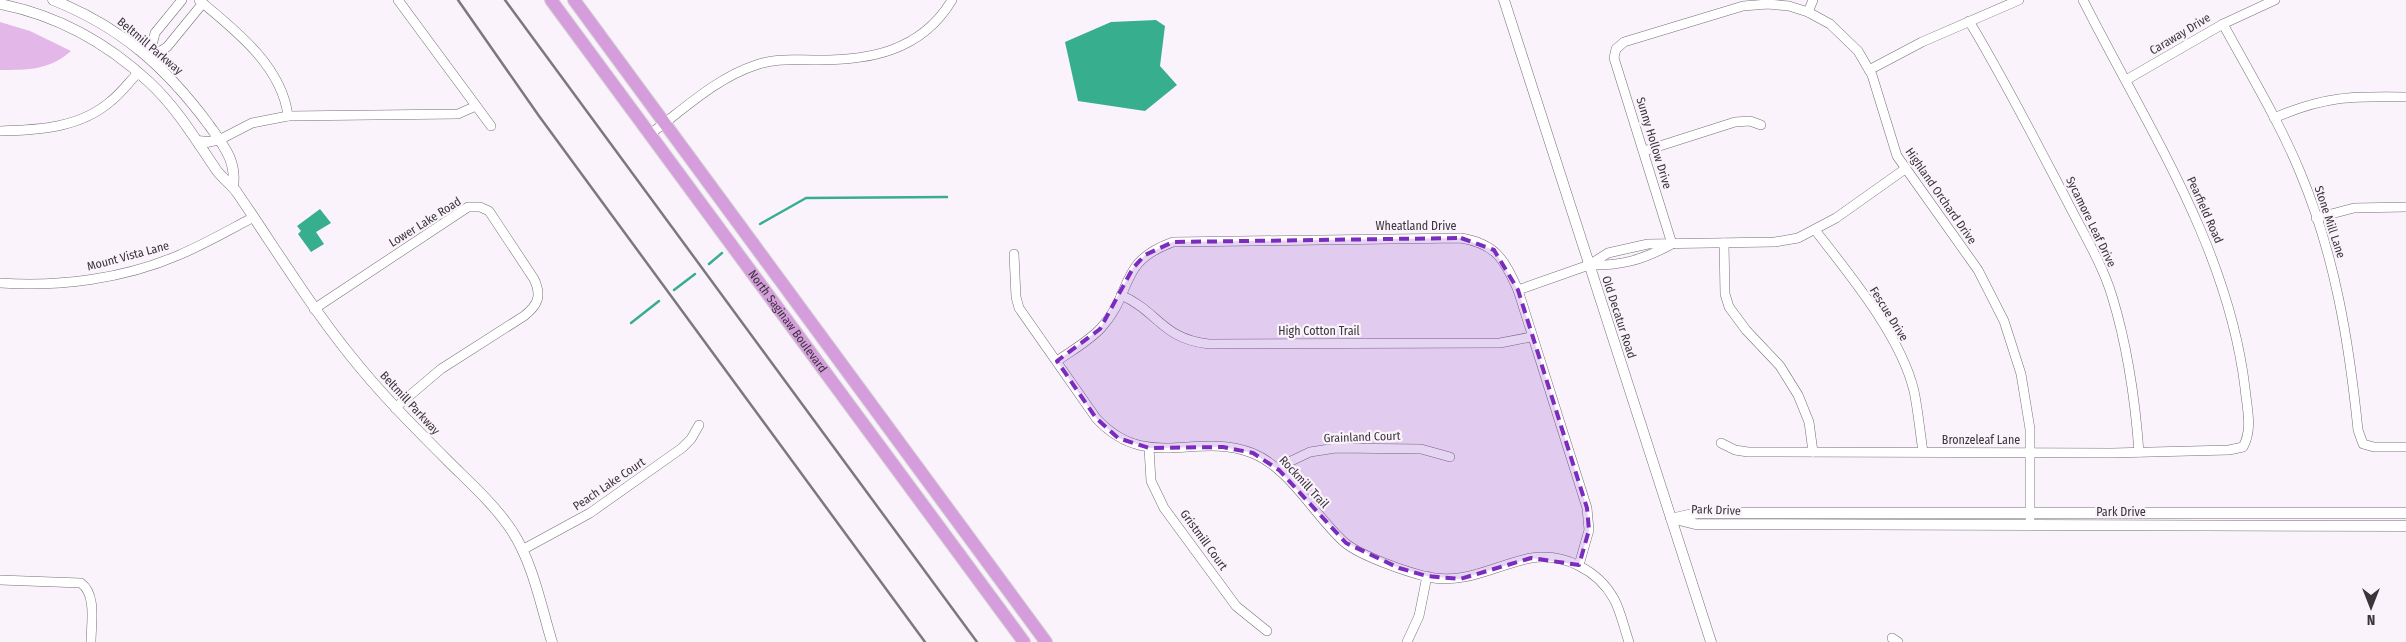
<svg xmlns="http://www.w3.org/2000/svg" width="2406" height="642" font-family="'Fira Sans Condensed',sans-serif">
<rect width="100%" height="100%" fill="#fbf3fc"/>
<path fill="#e3b7e8" d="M0,22L30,31L71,51C50,70 28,70 0,70Z"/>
<g fill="#37ae8d">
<path d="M1156,20L1165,26L1160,66L1177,85L1145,111L1078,101L1065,42L1111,22Z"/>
<path d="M320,209L331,223L316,232L324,244L311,252L298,234L301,231L297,226Z"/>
</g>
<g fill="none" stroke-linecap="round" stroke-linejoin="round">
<g stroke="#37ae8d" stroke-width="2.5">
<path d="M760,224L806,198L947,197"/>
<path d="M709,264L722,253"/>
<path d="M674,290L695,274"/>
<path d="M631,323L659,301"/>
</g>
<defs>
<g id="minor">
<path d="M199,0C235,30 282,66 288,116"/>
<path d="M398,0L491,126"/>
<path d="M1808,12L1813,0"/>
<path d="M1969,21C2004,79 2035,140 2067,201C2082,231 2102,263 2112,296C2128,348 2135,398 2139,452"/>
<path d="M2223,24C2249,72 2279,121 2300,172C2335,255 2349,342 2358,430L2363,444L2374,447H2406"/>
<path d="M149,58L167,47L203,3"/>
<path d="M149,58L155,33L182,0"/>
<path d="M1869,70L1922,42L2019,0"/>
<path d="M2126,80L2223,24L2275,0"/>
<path d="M2274,118C2325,96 2352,96 2406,97"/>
<path d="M0,131C39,130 80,128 111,101C121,93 129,82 138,73"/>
<path d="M650,134C683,110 716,78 756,65C775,58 793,60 812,60C868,61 921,52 952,0"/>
<path d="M221,139L252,123L288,116L458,114L476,106"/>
<path d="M1644,151L1735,122L1750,121L1761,125"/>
<path d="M2316,218L2354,208L2406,207"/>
<path d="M1815,230C1849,274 1901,336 1914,391C1918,410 1920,432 1923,452"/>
<path d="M1724,243L1725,294L1729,307L1746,330L1780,366L1798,395L1809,422L1813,452"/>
<path d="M1672,244L1614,58L1616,49L1624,42L1743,6L1768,4L1789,6L1808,12L1830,24L1858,51L1872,75L1897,156L1978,270L2004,321L2021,374L2030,429V524"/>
<path d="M1014,254L1016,297L1019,308L1096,418C1146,473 1196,431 1252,453C1290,468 1314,515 1344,542C1360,556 1407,572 1428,577C1466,585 1495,565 1531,558C1564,553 1598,570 1614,599C1621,612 1624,628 1629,642"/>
<path d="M1589,265C1621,266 1642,260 1670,245"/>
<path d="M0,283C59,287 124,279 179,255C205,244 229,230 254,217"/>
<path d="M1518,290L1589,265L1608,253L1648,244L1775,242L1798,238L1836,218L1905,169"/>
<path d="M1121,295C1159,312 1162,339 1209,344L1500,343L1531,337"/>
<path d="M314,309L468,207H480L489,211L534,279C542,296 538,305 524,316L441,369L395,408"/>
<path d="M1057,361C1071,351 1089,341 1101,328C1134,292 1117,262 1173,242L1461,238C1496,244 1504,259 1518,290L1587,508L1589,530L1579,565"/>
<path d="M1721,443L1735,450L1748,452L2112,453L2229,450L2243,447C2253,429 2247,409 2245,388C2228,246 2146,125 2083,0"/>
<path d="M1149,448L1151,481L1164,508L1236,606L1267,631"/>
<path d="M1279,470L1289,462L1310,452L1336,448L1421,449L1450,457"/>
<path d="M522,550L590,513L682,448L691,439L699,425"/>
<path d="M0,580L81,583C97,595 91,624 91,642"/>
<path d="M1892,638L1898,642"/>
<path d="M1407,642L1419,616L1427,576"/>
</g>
<g id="tertiary">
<path d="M53,0C121,27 166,67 209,125C223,145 237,161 233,186"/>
<path d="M1504,0L1711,642"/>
<path d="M0,4C56,15 107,43 149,82C176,107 194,137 215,168C221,178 232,184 238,194C275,248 309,304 350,355C380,393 414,427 448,461C470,483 495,505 512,531C533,563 541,606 552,642"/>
<path d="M198,141L208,142L221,139"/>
<path d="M1671,518L1695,524L2406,526"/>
<path d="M1675,518L1697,513H2406"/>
</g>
<g id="primary">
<path id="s1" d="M551,0L1024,642"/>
<path d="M574,0L1046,642"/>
</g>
</defs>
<use href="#minor" stroke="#766f77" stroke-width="10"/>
<use href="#tertiary" stroke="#766f77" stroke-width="11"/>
<use href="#primary" stroke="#d3d3d3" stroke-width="14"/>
<use href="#minor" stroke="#fff" stroke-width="9"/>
<use href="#tertiary" stroke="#fff" stroke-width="10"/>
<use href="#primary" stroke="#d59ddc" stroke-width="12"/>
<g stroke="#7d787e" stroke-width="2.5">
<path d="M458,0L539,116L925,642"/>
<path d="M505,0L977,642"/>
</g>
</g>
<path fill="#7b2cbf" fill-opacity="0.2" stroke="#7b2cbf" stroke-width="4" stroke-dasharray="10 6" stroke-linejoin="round" d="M1461,238L1494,250L1518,290L1587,508L1589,530L1579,565L1531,558L1460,579L1427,576L1399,568L1346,543L1279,470L1253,453L1223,447L1149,448L1118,438L1096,418L1057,361L1100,329L1133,268L1145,255L1173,242Z"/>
<g text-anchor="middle" stroke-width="4.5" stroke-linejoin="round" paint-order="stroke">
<g font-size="12" fill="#393539" stroke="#fbf3fc">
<text transform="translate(2180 34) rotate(-31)" y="4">Caraway Drive</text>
<text transform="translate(150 46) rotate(40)" y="4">Beltmill Parkway</text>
<text transform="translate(1654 143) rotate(73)" y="4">Sunny Hollow Drive</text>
<text transform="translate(1941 196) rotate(55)" y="4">Highland Orchard Drive</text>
<text transform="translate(2205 210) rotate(66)" y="4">Pearfield Road</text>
<text transform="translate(425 222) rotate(-32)" y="4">Lower Lake Road</text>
<text transform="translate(2091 222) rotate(64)" y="4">Sycamore Leaf Drive</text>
<text transform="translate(2330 222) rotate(72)" y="4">Stone Mill Lane</text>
<text x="1416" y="230">Wheatland Drive</text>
<text transform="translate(128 256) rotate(-15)" y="4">Mount Vista Lane</text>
<text transform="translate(1889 314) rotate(58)" y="4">Fescue Drive</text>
<text transform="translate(1619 317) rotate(72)" y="4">Old Decatur Road</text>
<text dy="4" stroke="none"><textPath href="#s1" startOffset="399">North Saginaw Boulevard</textPath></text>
<text x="1319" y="335">High Cotton Trail</text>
<text transform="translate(410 403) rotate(47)" y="4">Beltmill Parkway</text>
<text transform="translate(1362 437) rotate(-2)" y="4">Grainland Court</text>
<text x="1981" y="444">Bronzeleaf Lane</text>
<text transform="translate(1304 482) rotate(47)" y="4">Rockmill Trail</text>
<text transform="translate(609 484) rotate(-34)" y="4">Peach Lake Court</text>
<text transform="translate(1716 510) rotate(2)" y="4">Park Drive</text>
<text x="2121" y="516">Park Drive</text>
<text transform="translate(1204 540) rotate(54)" y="4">Gristmill Court</text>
</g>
</g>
<g transform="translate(2371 607) rotate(180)" stroke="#fbf3fc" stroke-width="4" paint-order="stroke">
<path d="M0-4L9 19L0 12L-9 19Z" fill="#393539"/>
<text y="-8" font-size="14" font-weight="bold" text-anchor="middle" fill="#393539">N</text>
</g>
</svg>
